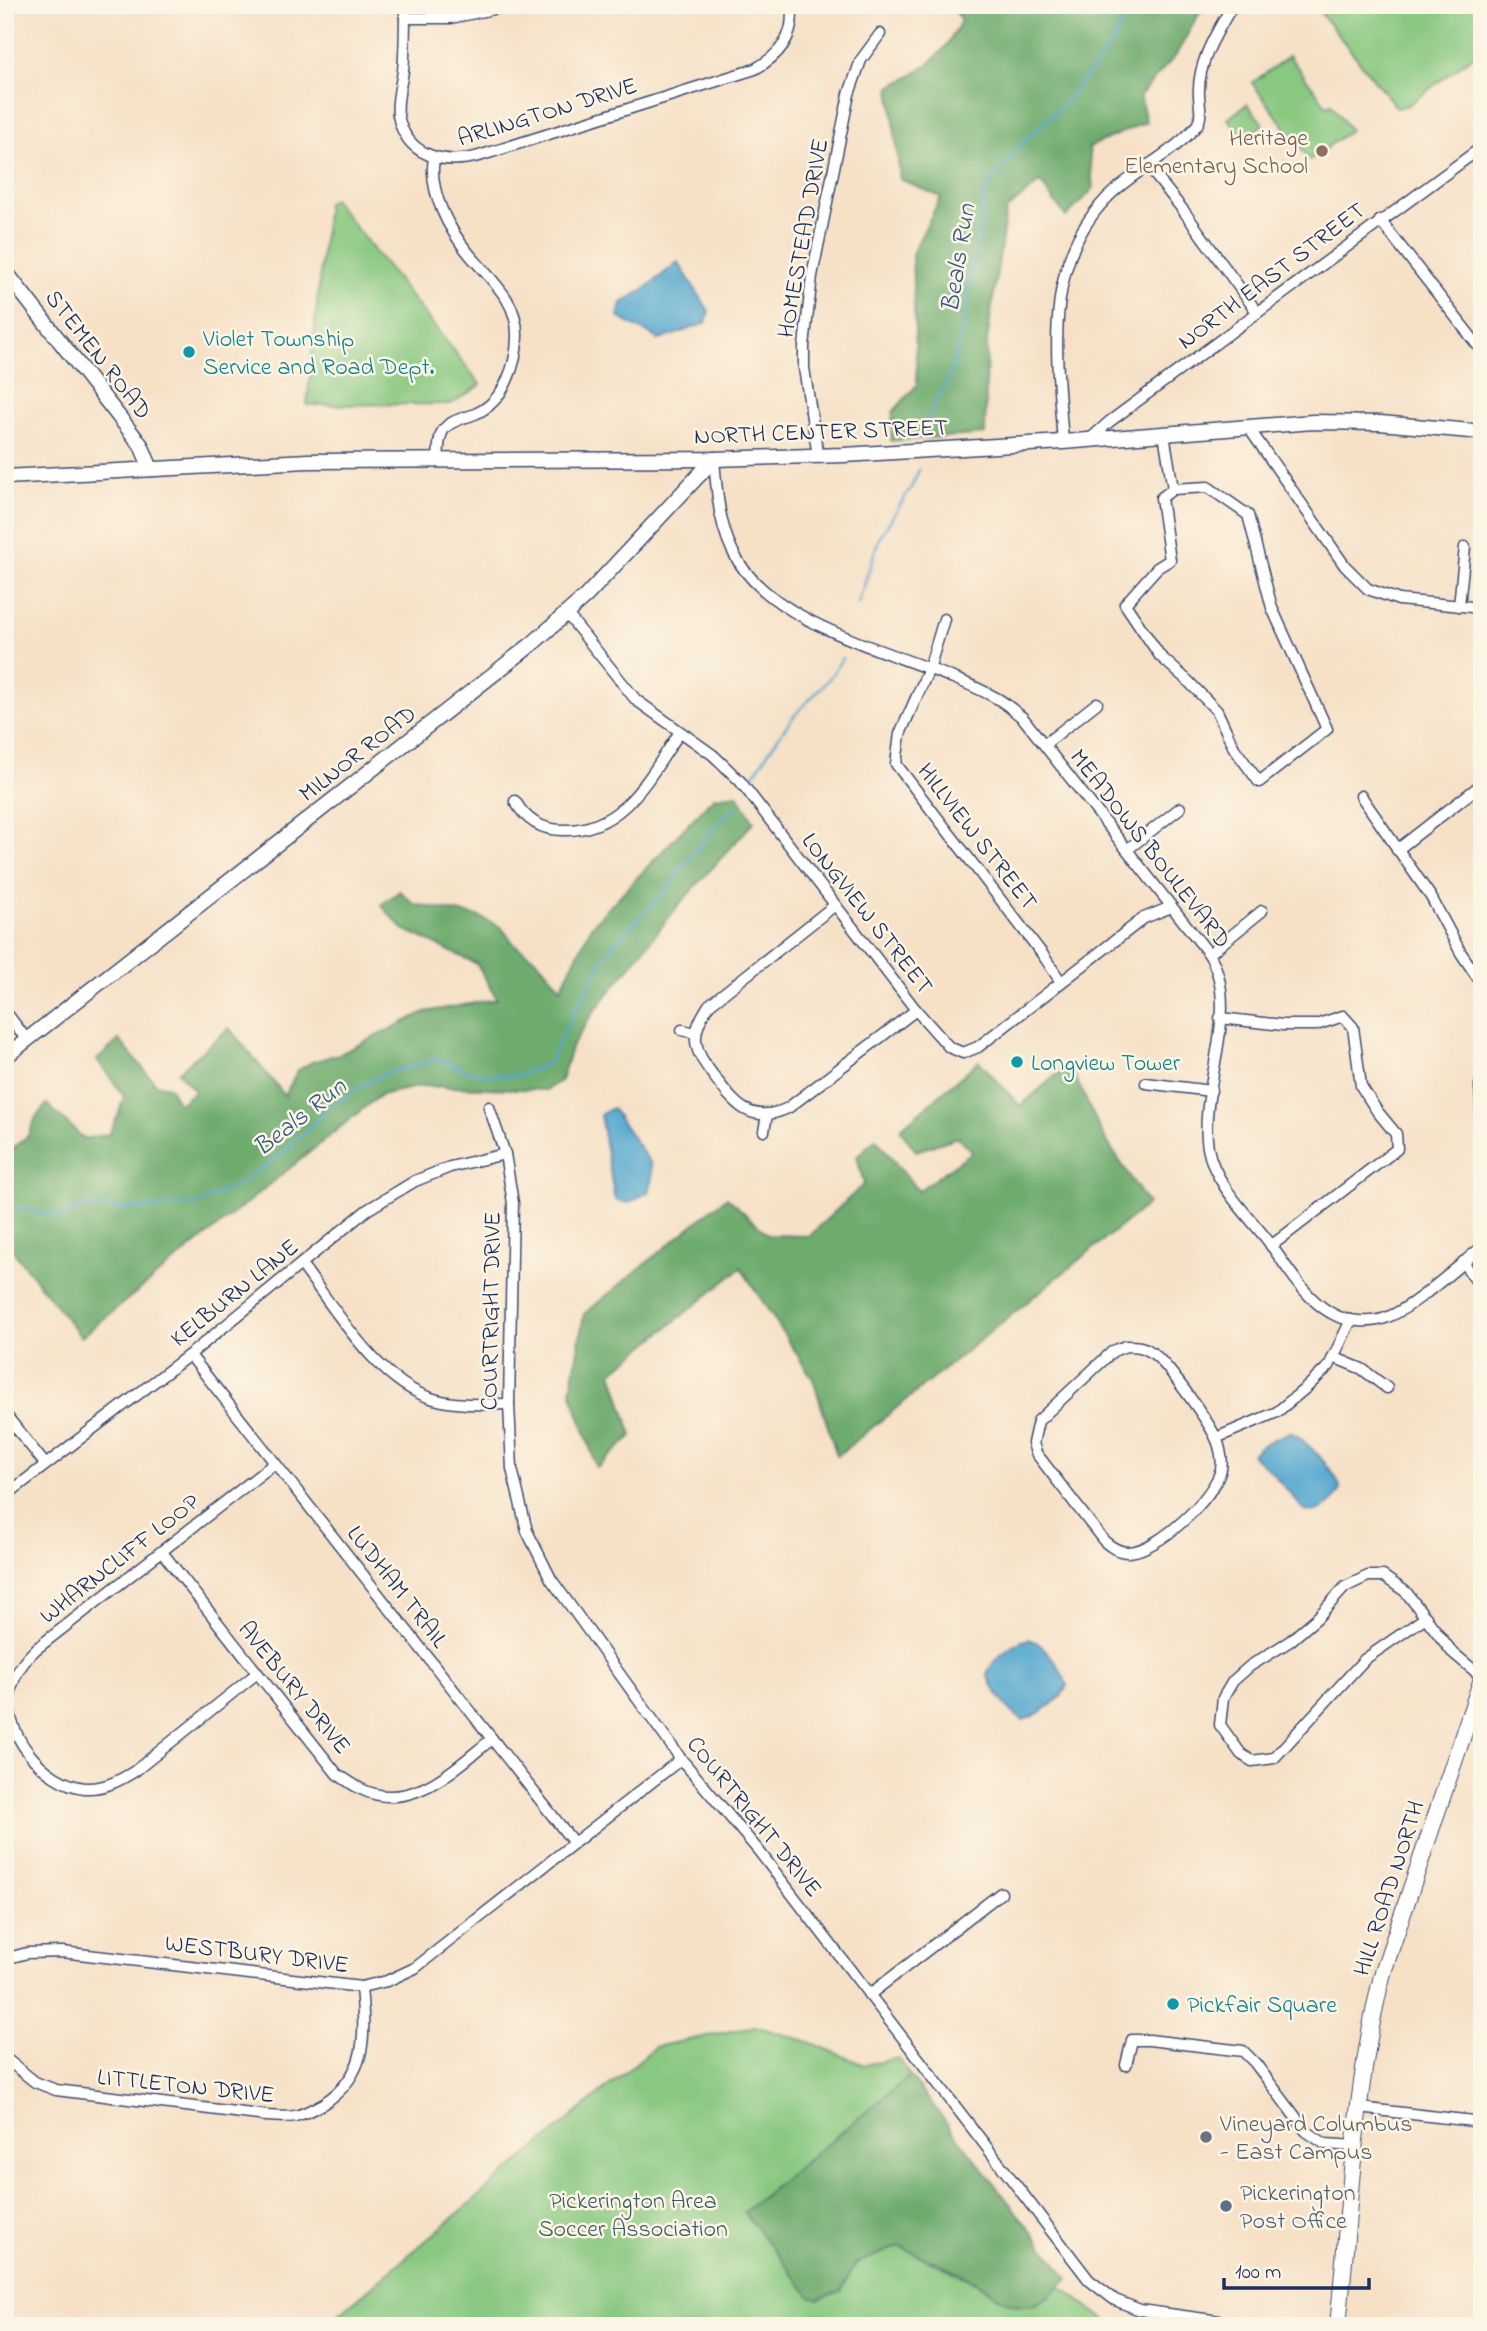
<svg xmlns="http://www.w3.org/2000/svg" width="1487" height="2331" font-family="'Indie Flower',sans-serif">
<rect width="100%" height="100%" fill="#fcf5e5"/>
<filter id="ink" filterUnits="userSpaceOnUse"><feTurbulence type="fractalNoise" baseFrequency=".0143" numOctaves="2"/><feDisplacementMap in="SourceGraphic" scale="14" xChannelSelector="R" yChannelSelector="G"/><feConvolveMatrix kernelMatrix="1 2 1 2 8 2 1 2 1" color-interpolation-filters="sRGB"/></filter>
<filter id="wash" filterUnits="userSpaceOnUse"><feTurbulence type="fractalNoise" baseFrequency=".00686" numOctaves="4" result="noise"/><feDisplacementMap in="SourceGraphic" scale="28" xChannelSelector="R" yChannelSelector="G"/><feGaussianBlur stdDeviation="1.57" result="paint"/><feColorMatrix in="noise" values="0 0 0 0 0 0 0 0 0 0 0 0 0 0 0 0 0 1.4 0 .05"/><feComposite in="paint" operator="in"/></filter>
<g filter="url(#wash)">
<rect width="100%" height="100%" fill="#f6e1c7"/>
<g fill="#88c880" stroke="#527c6f" stroke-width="2">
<path d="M1314,5H1482V49L1408,105L1397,108Z"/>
<path d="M1289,56L1327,106L1331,104L1350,130L1310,160L1252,83Z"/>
<path d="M1247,104L1263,124L1244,139L1228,119Z"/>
<path d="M333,199L481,385L451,404L307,405L327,203Z"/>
<path d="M755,2026L812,2043L864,2065L899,2058L910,2076L744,2212L819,2299L841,2291L855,2264L899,2246L977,2283L997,2297L1043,2299L1060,2286L1113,2326H325L655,2047Z"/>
</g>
<g fill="#6eac6e" stroke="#446e66" stroke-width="2">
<path d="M953,5H1204L1176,55L1140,95L1146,122L1089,147L1093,189L1066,217L1040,182L1006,210L987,341L985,434L891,441L893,412L917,385L912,254L941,197L900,179L890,87C925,70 944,56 961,21Z"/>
<path d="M737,794L754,822L682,901L593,1013L571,1048L561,1080L546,1090L422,1086L380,1095L81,1337L5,1241V1154L28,1136L36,1117L47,1104L84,1139L109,1134L119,1113L124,1096L97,1060L119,1040L156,1084L169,1087L179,1104L195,1091L178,1072L229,1028L285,1096L297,1071L312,1062L342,1053L425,1012L497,999L477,964L403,929L381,905L400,891L414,904L477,916L501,927L515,945L537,960L561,988L592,925L714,797Z"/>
<path d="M979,1061L1020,1106L1069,1064L1103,1136L1148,1204L837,1456L813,1379L741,1268L612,1372L632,1436L597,1468L571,1391L584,1314L727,1197L768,1235L809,1236L864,1184L857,1156L876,1139L918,1191L972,1152L958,1137L916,1151L900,1129Z"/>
<path d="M910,2076L1068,2278C1058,2288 1042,2305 1027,2306C1006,2307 991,2290 974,2281C949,2268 924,2257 899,2246L855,2264L841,2291L819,2299L810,2296L744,2212Z"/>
</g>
<g fill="#54a7cf" stroke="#386b96" stroke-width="2">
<path d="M678,262L709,311L706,323L659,340C646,330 631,327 618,316L622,303L645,289Z"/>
<path d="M612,1108L651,1164L652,1178L648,1192L629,1203L615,1200L600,1115Z"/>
<path d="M1290,1432C1302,1436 1341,1476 1340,1490C1339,1495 1334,1499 1330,1503C1322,1510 1315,1513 1305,1511L1267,1467L1252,1455C1260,1443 1278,1438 1290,1432Z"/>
<path d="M1029,1639C1045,1643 1062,1670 1067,1685C1064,1699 1037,1716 1023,1720C1008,1712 993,1690 987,1674C993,1659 1014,1642 1029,1639Z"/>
</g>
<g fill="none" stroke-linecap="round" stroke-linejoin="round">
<g stroke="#54a7cf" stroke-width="2.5">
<path d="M925,435L927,420L951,373L965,324L967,298L987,187L1024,141L1064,104L1111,45L1130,5"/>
<path d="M858,604L879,538L911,488L919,470"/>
<path d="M754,775C768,752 783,728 801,708C818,690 831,681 842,658"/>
<path d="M5,1203L11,1206L58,1217L85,1206L135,1209L199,1204L247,1179L287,1150L325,1112L360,1086L387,1073L437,1059L476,1074L517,1076L548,1064L594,974L618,939L661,897L710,832L735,807"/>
</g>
</g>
</g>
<g filter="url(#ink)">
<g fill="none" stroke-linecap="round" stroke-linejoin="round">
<defs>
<g id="street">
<path d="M405,5C405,27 405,49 403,71C401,85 396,101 398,115C406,157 444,165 479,156L755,69C780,55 796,36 791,5"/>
<path d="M405,18H451L512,5"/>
<path d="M434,158C428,192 449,230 470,255C491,280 518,301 517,336C517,364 504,401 477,413C467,418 452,419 444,429C438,437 439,450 438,460"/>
<path d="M1147,165L1183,210L1257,312"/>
<path d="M1380,220L1482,351"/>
<path d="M1248,427L1345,566L1368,589L1399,600L1482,608"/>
<path d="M1164,434L1173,489L1161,498L1170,560L1157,568L1125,604L1160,656L1187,680L1217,711L1234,748L1259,782L1327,729L1272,608L1248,515L1208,487L1173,489"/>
<path d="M1089,440L1109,422L1482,147"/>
<path d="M1063,442C1057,359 1042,265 1106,199C1131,172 1175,153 1197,125C1203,116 1199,105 1199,95C1197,63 1217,32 1232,6"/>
<path d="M818,456L804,368V346L812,276L849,94L861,60L880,34"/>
<path d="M714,459C717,494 719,530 738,561C785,636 923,656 998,699C1007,704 1015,712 1023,718L1209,954C1243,1010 1198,1087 1208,1148C1214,1183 1247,1214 1268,1241C1286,1265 1304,1298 1331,1313C1346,1322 1371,1324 1388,1317C1415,1306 1457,1267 1482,1247"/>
<path d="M1459,606L1465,547"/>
<path d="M567,614L636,700L713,755L740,781L916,1010L949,1047L963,1053L978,1047L1144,918L1171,907"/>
<path d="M944,619L929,669L900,734L896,764L1043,955L1061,982"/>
<path d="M1045,744L1097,703"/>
<path d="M1361,796L1431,897L1461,953L1482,984"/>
<path d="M515,801C525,819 541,830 563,830C624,832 650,775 680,732"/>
<path d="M1128,849L1180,808"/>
<path d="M1397,850L1482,784"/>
<path d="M835,905L709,1005C702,1016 695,1028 696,1041C697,1054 705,1064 713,1075C734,1103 750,1126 788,1108L916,1010"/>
<path d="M1209,954L1262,911"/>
<path d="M5,1011L27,1040"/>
<path d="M1220,1018L1283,1025H1316L1343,1016L1353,1027L1361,1086L1377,1111L1396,1134L1397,1149L1271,1246"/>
<path d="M682,1030L696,1033"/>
<path d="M1482,1082L1480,1085L1482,1120"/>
<path d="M1146,1083L1211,1091"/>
<path d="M489,1107L505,1154L513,1203L509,1404L512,1469L527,1531L551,1579L681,1759L758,1850L1089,2280L1115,2300L1140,2310L1255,2326"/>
<path d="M764,1131L767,1115"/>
<path d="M1463,1262L1482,1289"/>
<path d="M301,1264C336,1310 378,1383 434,1399C458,1406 484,1404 509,1404"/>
<path d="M1126,1346C1135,1346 1143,1346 1151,1352C1165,1360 1208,1421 1216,1438C1220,1446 1223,1461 1221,1469C1215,1497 1157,1552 1128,1552C1118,1552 1111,1547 1104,1541L1036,1453L1033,1443L1038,1421L1113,1351Z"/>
<path d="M190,1355L574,1843"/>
<path d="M1333,1357L1362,1369L1387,1388"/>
<path d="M5,1414L45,1464"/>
<path d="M1216,1438L1277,1412L1307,1387L1329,1366L1351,1320"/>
<path d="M5,1496L193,1352L367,1210L415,1181L450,1167L505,1154"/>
<path d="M162,1552L337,1774C345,1779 353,1785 361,1789C411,1814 455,1768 492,1739"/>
<path d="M1426,1617L1365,1659L1274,1758L1252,1761L1241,1754L1220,1725L1223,1698L1233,1681L1250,1666L1290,1641L1318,1617L1345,1587L1368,1576H1383L1406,1592L1452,1652L1482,1677"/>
<path d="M256,1674L135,1771C119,1781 104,1789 85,1788C44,1784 0,1731 11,1690C15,1672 24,1661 36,1649L275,1463"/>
<path d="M5,1959L27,1953L62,1952L361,1987L387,1981L415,1968L681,1759"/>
<path d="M869,1995L1001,1893"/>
<path d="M5,2058L35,2082L56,2090L267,2116C276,2116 286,2118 295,2116C305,2114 315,2108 324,2103C369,2074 365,2034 361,1987"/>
<path d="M1126,2065L1132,2040H1149L1243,2051L1255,2063L1306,2131L1325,2144L1356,2146"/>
<path d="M1359,2108L1482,2122"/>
</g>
<g id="secondary">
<path d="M5,271L141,445L151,469"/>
<path d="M5,477L308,461L714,459L844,455L1063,442L1313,422L1380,423L1482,432"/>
<path d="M5,1057L532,644L586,596L714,459"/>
</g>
<path id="primary" d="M1338,2326C1350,2208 1354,2087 1383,1972L1482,1679"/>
</defs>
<use href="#street" stroke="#3c4a6e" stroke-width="13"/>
<use href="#secondary" stroke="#3c4a6e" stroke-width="17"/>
<use href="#primary" stroke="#3c4a6e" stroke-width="18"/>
<use href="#street" stroke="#fff" stroke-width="10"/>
<use href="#secondary" stroke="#fff" stroke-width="14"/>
<use href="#primary" stroke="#fff" stroke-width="16"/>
</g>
</g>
<circle fill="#8d6e63" stroke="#fcf5e5" stroke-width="2.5" cx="1322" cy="151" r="7"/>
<g fill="#0f9aa8" stroke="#fcf5e5" stroke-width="2.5">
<circle cx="189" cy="352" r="7"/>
<circle cx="1017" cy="1062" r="7"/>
<circle cx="1173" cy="2004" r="7"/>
</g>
<circle fill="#6b7280" stroke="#fcf5e5" stroke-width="2.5" cx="1206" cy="2137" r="7"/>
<circle fill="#5c6f8a" stroke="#fcf5e5" stroke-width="2.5" cx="1226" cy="2206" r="7"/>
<g text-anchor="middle" stroke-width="5" stroke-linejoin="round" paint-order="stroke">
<g font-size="24" fill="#1b2f5e" stroke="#fcf5e5">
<text transform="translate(547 111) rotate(-17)" y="8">ARLINGTON DRIVE</text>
<text transform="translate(802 238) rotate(-80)" y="8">HOMESTEAD DRIVE</text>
<text transform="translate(1271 275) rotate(-37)" y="8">NORTH EAST STREET</text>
<text transform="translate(99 354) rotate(52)" y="8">STEMEN ROAD</text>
<text transform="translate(821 431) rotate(-2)" y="8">NORTH CENTER STREET</text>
<text transform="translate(357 753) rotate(-38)" y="8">MILNOR ROAD</text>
<text transform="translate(978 836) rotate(52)" y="8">HILLVIEW STREET</text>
<text transform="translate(1151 848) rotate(52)" y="8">MEADOWS BOULEVARD</text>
<text transform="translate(868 913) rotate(52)" y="8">LONGVIEW STREET</text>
<text transform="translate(234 1292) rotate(-39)" y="8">KELBURN LANE</text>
<text transform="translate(490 1311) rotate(-89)" y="8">COURTRIGHT DRIVE</text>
<text transform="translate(119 1558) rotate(-38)" y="8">WHARNCLIFF LOOP</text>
<text transform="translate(398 1586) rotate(52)" y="8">LUDHAM TRAIL</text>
<text transform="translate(295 1687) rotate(51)" y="8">AVEBURY DRIVE</text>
<text transform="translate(755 1816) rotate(51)" y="8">COURTRIGHT DRIVE</text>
<text transform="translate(1388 1888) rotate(-72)" y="8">HILL ROAD NORTH</text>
<text transform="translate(257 1953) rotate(7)" y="8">WESTBURY DRIVE</text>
<text transform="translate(186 2085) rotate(6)" y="8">LITTLETON DRIVE</text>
</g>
<g font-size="24" fill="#785e54" stroke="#fcf5e5" text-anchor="end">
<text x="1308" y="145">Heritage<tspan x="1308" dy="28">Elementary School</tspan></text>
</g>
<g font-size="24" fill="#0d838f" stroke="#fcf5e5" text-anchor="start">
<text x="203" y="346">Violet Township<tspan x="203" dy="28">Service and Road Dept.</tspan></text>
<text x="1031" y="1070">Longview Tower</text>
<text x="1187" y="2012">Pickfair Square</text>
</g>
<g font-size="24" fill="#5b616d" stroke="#fcf5e5" text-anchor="start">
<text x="1220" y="2131">Vineyard Columbus<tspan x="1220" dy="28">- East Campus</tspan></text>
</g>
<g font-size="24" fill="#4e5e75" stroke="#fcf5e5" text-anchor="start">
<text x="1240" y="2200">Pickerington<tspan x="1240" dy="28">Post Office</tspan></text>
</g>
<g font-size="24" fill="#3c5d68" stroke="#fcf5e5">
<text x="633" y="2208">Pickerington Area<tspan x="633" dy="28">Soccer Association</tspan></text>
</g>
<g font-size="26" font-style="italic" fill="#2f5986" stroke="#fcf5e5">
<text transform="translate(957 258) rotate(-81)" y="9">Beals Run</text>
<text transform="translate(299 1116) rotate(-38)" y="9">Beals Run</text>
</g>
</g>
<rect width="1487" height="2331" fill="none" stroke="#fcf5e5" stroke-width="28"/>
<path d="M1224 2278v10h145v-10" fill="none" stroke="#1b2f5e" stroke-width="3.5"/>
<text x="1235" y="2278" font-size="21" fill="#1b2f5e" stroke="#fcf5e5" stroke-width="5" paint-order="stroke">100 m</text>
</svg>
